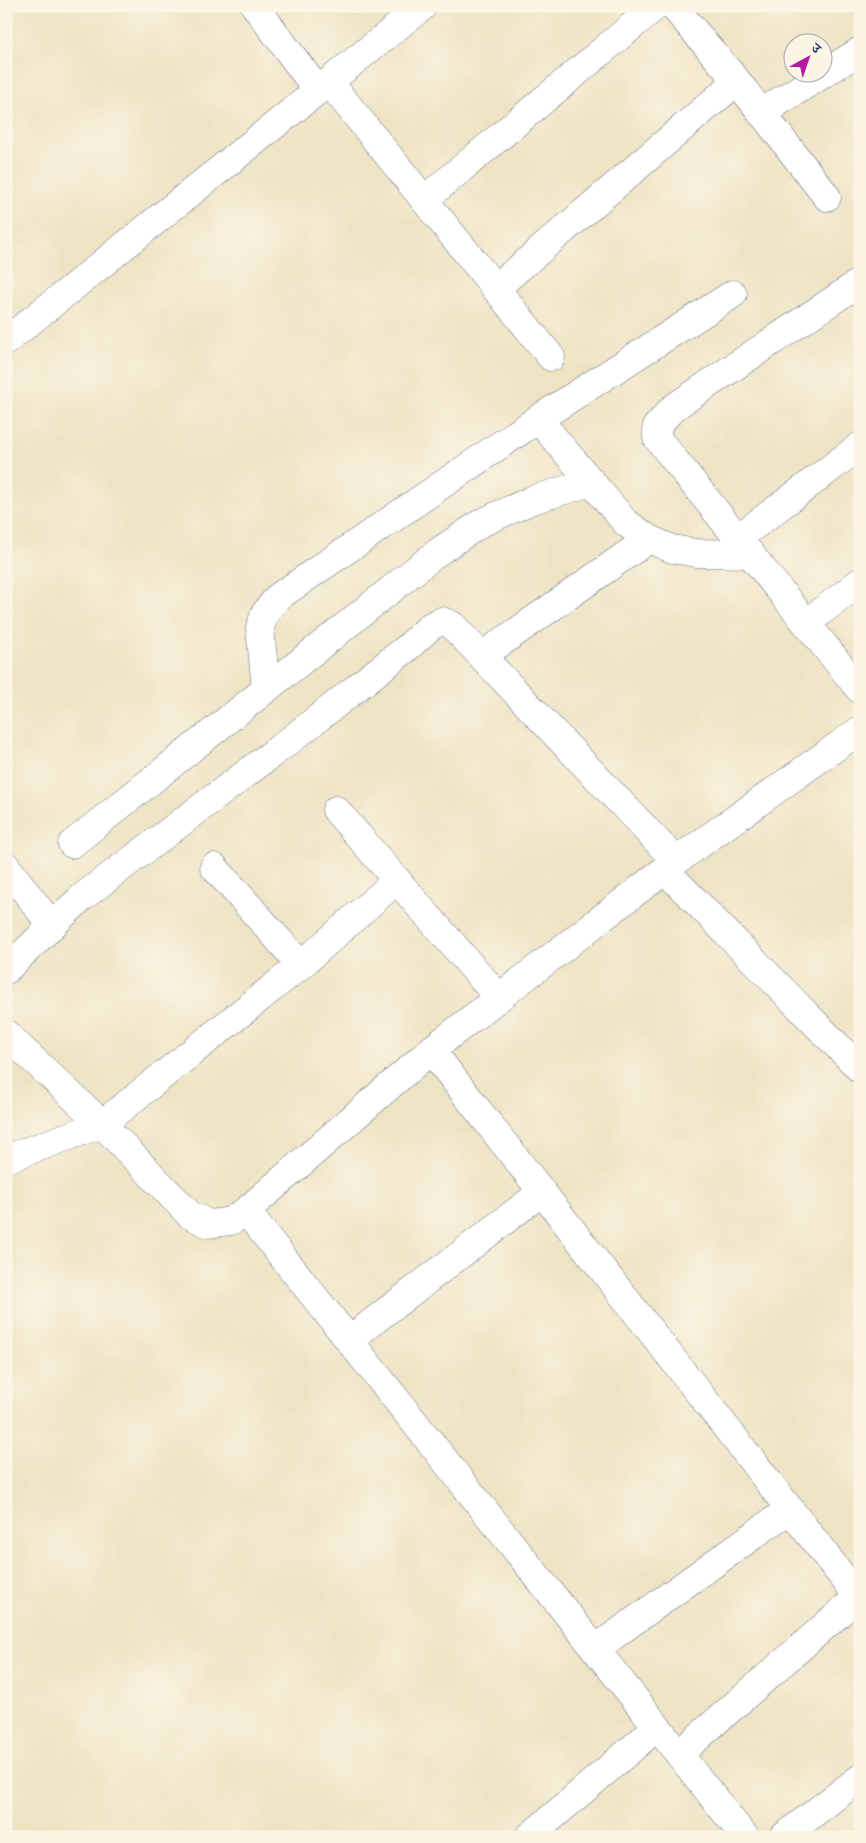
<svg xmlns="http://www.w3.org/2000/svg" width="866" height="1843" font-family="Vollkorn,'Noto Serif Devanagari',serif">
<rect width="100%" height="100%" fill="#fcf5e5"/>
<filter id="ink" filterUnits="userSpaceOnUse"><feTurbulence type="fractalNoise" baseFrequency=".02" numOctaves="2"/><feDisplacementMap in="SourceGraphic" scale="10" xChannelSelector="R" yChannelSelector="G"/><feConvolveMatrix kernelMatrix="1 2 1 2 8 2 1 2 1" color-interpolation-filters="sRGB"/></filter>
<filter id="wash" filterUnits="userSpaceOnUse"><feTurbulence type="fractalNoise" baseFrequency=".0096" numOctaves="4" result="noise"/><feDisplacementMap in="SourceGraphic" scale="20" xChannelSelector="R" yChannelSelector="G"/><feGaussianBlur stdDeviation="1.12" result="paint"/><feColorMatrix in="noise" values="0 0 0 0 0 0 0 0 0 0 0 0 0 0 0 0 0 1.4 0 .05"/><feComposite in="paint" operator="in"/></filter>
<g filter="url(#wash)">
<rect width="100%" height="100%" fill="#eee4c4"/>
</g>
<g filter="url(#ink)">
<g fill="none" stroke-linecap="round" stroke-linejoin="round">
<defs>
<g id="street">
<path d="M255,6L318,91"/>
<path d="M673,6L737,81L827,197"/>
<path d="M329,82L551,357"/>
<path d="M761,113L860,51"/>
<path d="M424,200L656,6"/>
<path d="M860,282L673,408L657,426V438L860,690"/>
<path d="M496,288L737,81"/>
<path d="M6,341L423,6"/>
<path d="M538,419L626,523L649,539L672,549L696,553L751,554"/>
<path d="M738,538L860,446"/>
<path d="M806,623L860,582"/>
<path d="M482,656L649,539"/>
<path d="M266,689L260,628L265,613L278,597L538,419L733,294"/>
<path d="M336,810L499,998"/>
<path d="M72,844L438,552L481,523L532,500L591,482"/>
<path d="M6,866L52,926"/>
<path d="M214,867L301,965"/>
<path d="M665,870L860,1069"/>
<path d="M6,970L81,898L293,738L407,648L431,626L442,621L452,625L676,861"/>
<path d="M6,1034L102,1124L190,1215L209,1224L231,1221L246,1211L431,1050L676,861L860,730"/>
<path d="M431,1050L860,1599"/>
<path d="M6,1159L102,1124L301,965L397,880"/>
<path d="M246,1211L745,1837"/>
<path d="M349,1340L542,1192"/>
<path d="M595,1649L790,1509"/>
<path d="M679,1754L858,1597"/>
<path d="M529,1837L657,1727"/>
<path d="M783,1837L860,1778"/>
</g>
</defs>
<use href="#street" stroke="#656e82" stroke-width="29"/>
<use href="#street" stroke="#fff" stroke-width="28"/>
</g>
</g>
<rect width="866" height="1843" fill="none" stroke="#fcf5e5" stroke-width="25"/>
<g transform="translate(808 58) rotate(40)"><circle r="24" fill="#fcf5e5" stroke="#a2a6af"/>
<path d="M0-4L9 19L0 12L-9 19Z" fill="#b5179e"/>
<text y="-8" font-size="14" font-weight="bold" text-anchor="middle" fill="#1b2f5e">उ</text>
</g>
</svg>
